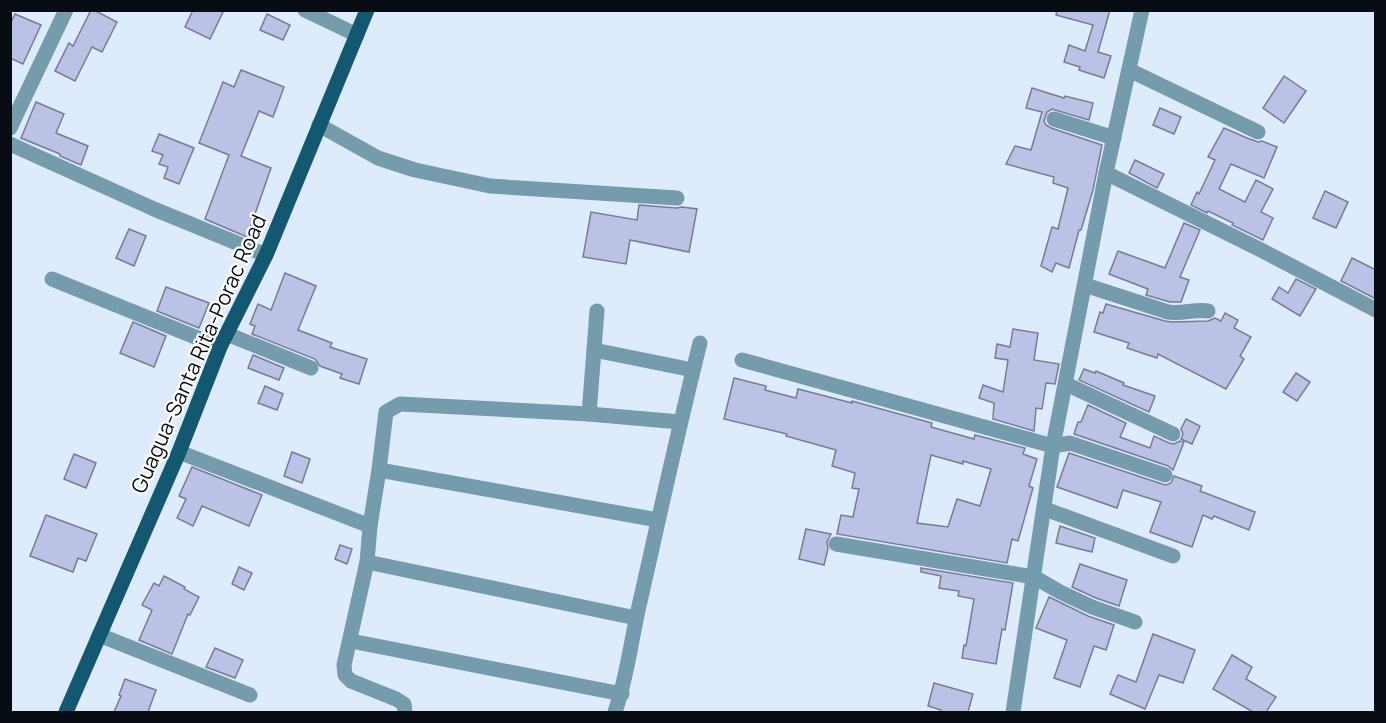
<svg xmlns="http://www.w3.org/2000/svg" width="1386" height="723" font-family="Manrope,sans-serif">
<rect width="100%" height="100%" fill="#ddebfc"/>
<g fill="#bbc2e6" stroke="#777c92" stroke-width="1.5" fill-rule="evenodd">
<path d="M91,10H94L117,22L102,52L92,47L75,81L55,71L69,43L73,46Z"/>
<path d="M193,10H224L210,39L185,27Z"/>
<path d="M1057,10H1110L1098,52L1111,56L1104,78L1079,70L1080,67L1064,62L1069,45L1085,51L1093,25L1056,15Z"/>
<path d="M15,14L41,25L23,64L10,58V24Z"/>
<path d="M267,14L290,25L283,40L260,30Z"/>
<path d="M241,70L284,87L273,117L259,111L241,156L271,168L247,237L205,219L229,155L199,143L223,82L234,87Z"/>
<path d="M1284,76L1306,91L1284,123L1263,108Z"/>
<path d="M1032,88L1064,98L1065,96L1093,103L1089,120L1052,109L1047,112L1044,121L1046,125L1051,128L1102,145L1093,190L1081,230H1079L1069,268L1056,263L1052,272L1041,266L1052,227L1058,229L1068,188L1053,183L1054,177L1006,164L1015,146L1031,150L1042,112L1026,108Z"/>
<path d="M36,102L64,114L56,133L88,146L81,165L60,156V154L21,138Z"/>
<path d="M1160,108L1181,117L1174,134L1153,125Z"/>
<path d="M1224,128L1247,138L1258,142L1262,141L1277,147L1264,178L1231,164L1219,189L1245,202L1256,180L1273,189L1261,212L1273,218L1263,240L1232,225L1233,223L1208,211L1207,213L1191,205L1197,192L1199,194L1215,160L1208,157Z"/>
<path d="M159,134L194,148L179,184L164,178L168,167L159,164L163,155L152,151Z"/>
<path d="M1135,160L1164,174L1157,188L1129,173Z"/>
<path d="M1325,191L1348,202L1336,228L1313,218Z"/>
<path d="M639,205L676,208L682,207L697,209L689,252L630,240L626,264L583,257L591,212L637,220Z"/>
<path d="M1184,223L1200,230L1180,277L1189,280L1181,302H1170L1146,295L1148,289L1109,274L1118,251L1165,268Z"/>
<path d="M129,229L146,236L134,266L116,258Z"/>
<path d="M1352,258L1376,270V299L1341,281Z"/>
<path d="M285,273L316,286L298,330L332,343L330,347L367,359L359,384L340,378L342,374L320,366L315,359L252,334L255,326L250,324L258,304L271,310Z"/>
<path d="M1296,279L1316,289L1300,316L1272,299L1279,287L1288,293Z"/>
<path d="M166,287L209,303L199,328L157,311Z"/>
<path d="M1106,304L1165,321L1172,322L1208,321L1215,318L1221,321L1225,313L1238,320L1234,328L1251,337L1240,356L1244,359L1226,389L1158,354L1157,358L1127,348L1129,343L1094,332L1100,312L1103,313Z"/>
<path d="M133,322L166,336L154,367L120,353Z"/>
<path d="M1013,329L1038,333L1034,360L1059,364L1055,384L1046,383L1042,409L1036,408L1034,431L993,419L994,403L979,398L983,385L1003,392L1008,360L995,358L997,344L1010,347Z"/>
<path d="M253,355L284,368L279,380L248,368Z"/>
<path d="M1084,369L1095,373L1096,371L1124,383L1123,385L1155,396L1149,412L1079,380Z"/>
<path d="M1296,373L1310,382L1297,401L1283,392Z"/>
<path d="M734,378L766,386L765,390L796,398L798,389L852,403V401L932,423L931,427L974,439L975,435L1025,448L1023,454L1037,459L1029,486L1033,488L1018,541L1012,539L1007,563L837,534L841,515L853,517L859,489L852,488L855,473L832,466L836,450L786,436L787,434L724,419ZM931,455L963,464V461L991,469L980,506L957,499L948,527L917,523Z"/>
<path d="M265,386L283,394L277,410L258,403Z"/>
<path d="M1088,405L1126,423L1120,437L1150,448L1154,436L1169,443L1174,444L1180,441L1184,442L1173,470L1168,466L1074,434L1078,422H1081Z"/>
<path d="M1186,419L1200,426L1192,444L1181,439L1183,434L1181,429Z"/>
<path d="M292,452L310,459L302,483L284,476Z"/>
<path d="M1069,453L1162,484L1166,485L1171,483L1174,476L1202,486L1200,491L1255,512L1249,530L1214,516L1212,519L1203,515L1192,547L1150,532L1161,502L1123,490L1117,508L1057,487Z"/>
<path d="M74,454L96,463L86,488L64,479Z"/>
<path d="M192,467L262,495L249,526L202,506L193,526L177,518L186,499L179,496Z"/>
<path d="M46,515L97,534L86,561L78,558L73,572L30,556Z"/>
<path d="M1060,526L1095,538L1092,552L1056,543Z"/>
<path d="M806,529L831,534L827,542L828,549L824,565L799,559Z"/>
<path d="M340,545L352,549L347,564L335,559Z"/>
<path d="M1080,564L1127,580L1119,606L1096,598L1072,587Z"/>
<path d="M239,567L252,573L244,590L232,584Z"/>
<path d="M921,568L1013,583L1005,630L1002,629L996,664L962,658L964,645L966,646L974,599L958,596L959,591L939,588L941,576L921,572Z"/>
<path d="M164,576L185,587L184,589L199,597L190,615L188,614L172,654L139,640L152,610L142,605L154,583L159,586Z"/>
<path d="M1049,597L1088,616L1114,625L1106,650L1094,646L1080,687L1054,678L1067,640L1036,628Z"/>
<path d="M1153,634L1195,650L1183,683L1159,675L1145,709L1110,694L1118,675L1136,682Z"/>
<path d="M215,648L243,660L235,678L206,667Z"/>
<path d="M1232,655L1252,667L1246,679L1276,697L1266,712H1253L1213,689Z"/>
<path d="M125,679L156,690L148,712H114L121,696L119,695Z"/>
<path d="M934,683L973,694L968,712H941V710L928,706Z"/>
</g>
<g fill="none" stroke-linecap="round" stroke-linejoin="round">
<g stroke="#749cad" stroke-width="15">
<path d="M305,10L357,35"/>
<path d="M1129,70L1258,132"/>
<path d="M1054,119L1114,138"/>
<path d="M319,125L378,158L415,170L490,186L677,198"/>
<path d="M10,128L66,10"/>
<path d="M10,144L154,209L266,255"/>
<path d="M1106,173L1261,250L1376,310"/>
<path d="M52,279L220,347"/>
<path d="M1085,285L1168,312C1182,314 1195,309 1208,311"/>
<path d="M227,334L311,368"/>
<path d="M594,350L693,370"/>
<path d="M742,360L1053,446L1070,443L1165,475"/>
<path d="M1066,384L1173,434"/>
<path d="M589,414L597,311"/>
<path d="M179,452L370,526"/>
<path d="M379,470L658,520"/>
<path d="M1045,509L1173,556"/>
<path d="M836,544L1034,577L1060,592L1092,607L1135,622"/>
<path d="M367,562L636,618"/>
<path d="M99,635L250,695"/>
<path d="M351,641L622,694"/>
<path d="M405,712L404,704L396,699L351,681L345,675L344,665L367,562L370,526L379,470L386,412L400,404L589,414L680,422"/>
<path d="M615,712C627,678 631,641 639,606C659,518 678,430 700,343"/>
<path d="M1013,712L1053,446L1106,173L1142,10"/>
</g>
<path stroke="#125871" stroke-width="15" d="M66,712L179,452L220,347L266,255L367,10"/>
</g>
<g text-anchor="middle" stroke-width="4.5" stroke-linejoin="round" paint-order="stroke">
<g font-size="21" fill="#080d14" stroke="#fff">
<text transform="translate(199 354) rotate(-66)" y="7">Guagua-Santa Rita-Porac Road</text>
</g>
</g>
<rect width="1386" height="723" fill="none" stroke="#080d14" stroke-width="24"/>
</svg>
